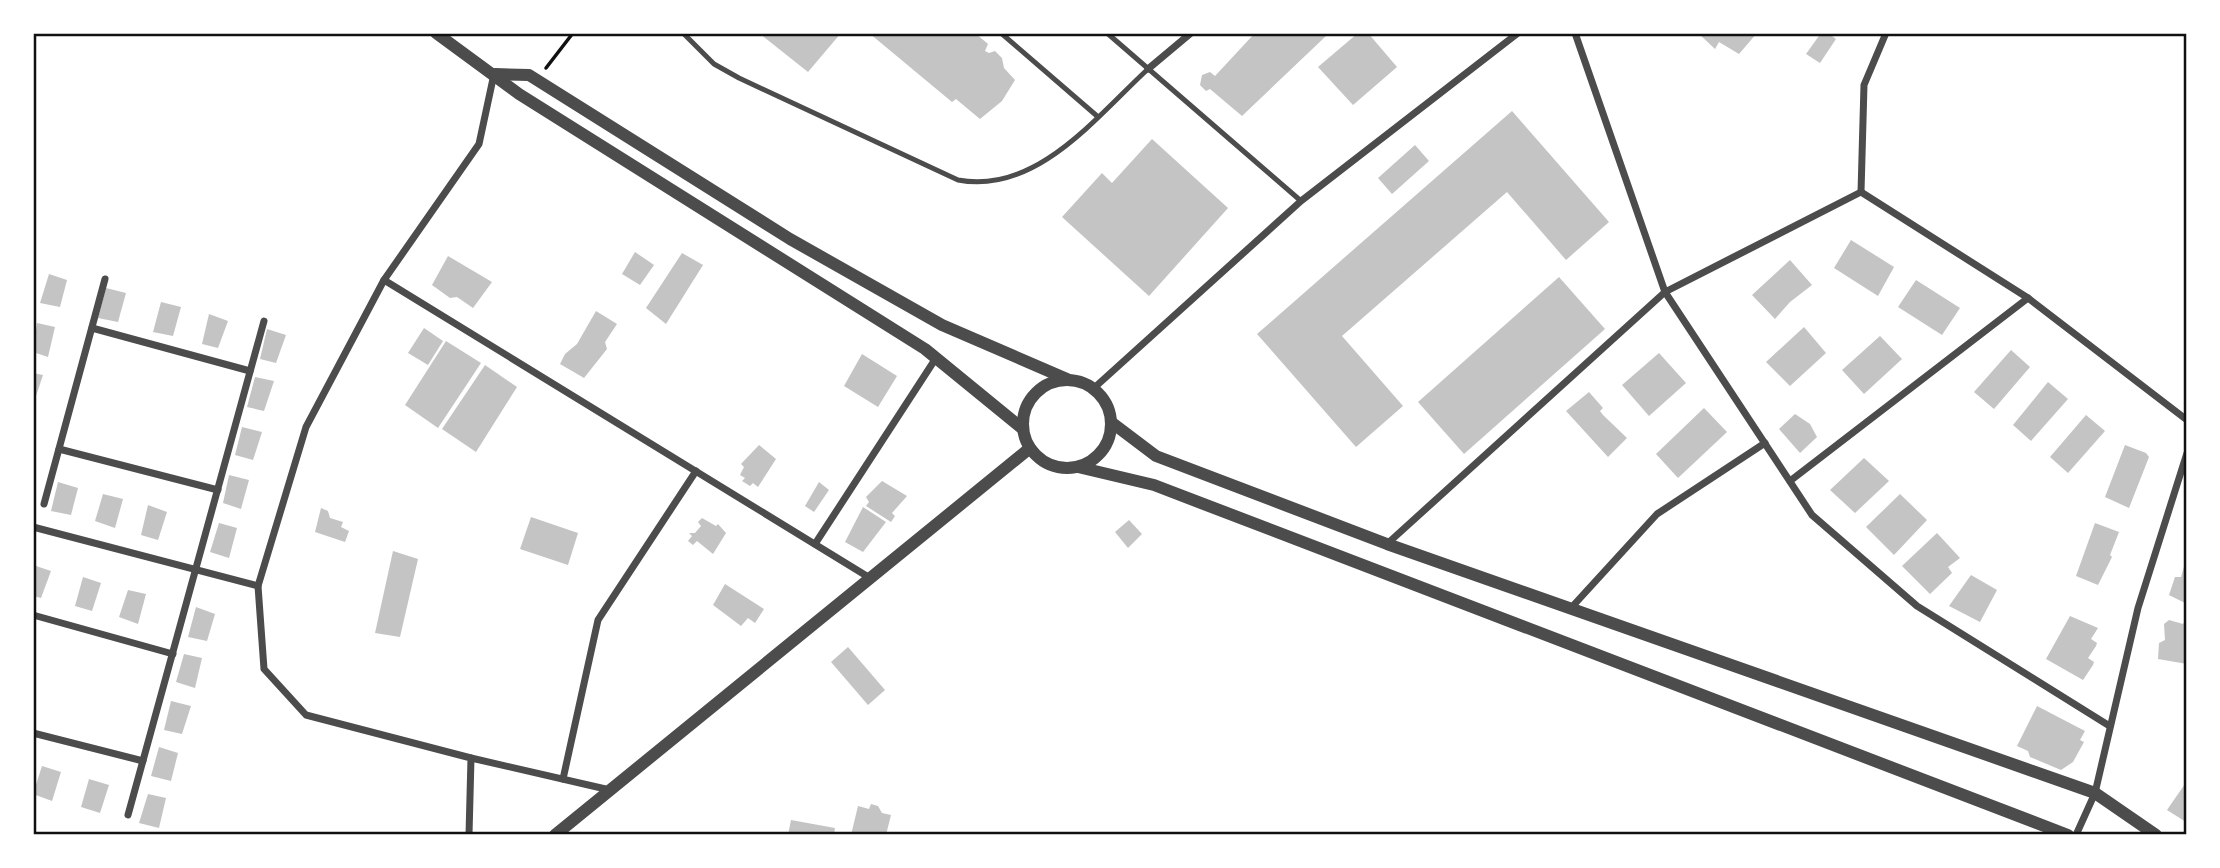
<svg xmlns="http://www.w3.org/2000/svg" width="2220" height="868" font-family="Arial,sans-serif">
<rect width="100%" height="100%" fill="#fff"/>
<g fill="#c4c4c4">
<path d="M759,33H841L808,72Z"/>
<path d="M869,33H975L988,44L985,51L989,53L995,51L1002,58L1004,68L1015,80L1002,101L980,119L956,99L952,102Z"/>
<path d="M1255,33L1326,36L1242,116L1210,89L1206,91L1200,85L1202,75L1210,72L1215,76Z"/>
<path d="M1358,33H1368L1397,67L1353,105L1318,67Z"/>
<path d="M1698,33H1757L1739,54L1719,42L1715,49Z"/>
<path d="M1821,33H1828L1836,39L1820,63L1806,54Z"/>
<path d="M1512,111L1609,222L1566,260L1507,192L1342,336L1403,406L1356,447L1257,334Z"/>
<path d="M1152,139L1228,208L1149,296L1062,217L1102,173L1112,183Z"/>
<path d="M1415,145L1429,161L1392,194L1378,178Z"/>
<path d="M1851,240L1894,267L1878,296L1834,268Z"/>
<path d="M635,252L654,265L640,285L622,274Z"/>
<path d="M682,253L703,265L666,324L646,308Z"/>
<path d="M448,256L492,282L473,308L457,297L450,298L432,285Z"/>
<path d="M1790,260L1812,285L1790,302L1775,319L1752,295Z"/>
<path d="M49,274L67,280L60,307L40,303Z"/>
<path d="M1559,277L1605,329L1464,454L1418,402Z"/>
<path d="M1916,280L1960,308L1942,335L1898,307Z"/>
<path d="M106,288L126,293L118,322L98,318Z"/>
<path d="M161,302L181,307L173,336L153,332Z"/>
<path d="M596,311L617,324L605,342L607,349L584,378L560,364L565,354L577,344Z"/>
<path d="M209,314L228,321L218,348L202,344Z"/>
<path d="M37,323L55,327L48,357L33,352Z"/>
<path d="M1804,327L1826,353L1790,386L1766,362Z"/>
<path d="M424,328L443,341L428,365L408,353Z"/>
<path d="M267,329L286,335L276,363L260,359Z"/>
<path d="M1880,336L1902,359L1864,394L1842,370Z"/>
<path d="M446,341L481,363L438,428L405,405Z"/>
<path d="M2011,350L2030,367L1994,409L1974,392Z"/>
<path d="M1659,353L1686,383L1649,416L1622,385Z"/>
<path d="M862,354L897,376L878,407L844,386Z"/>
<path d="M485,365L517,387L476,452L442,429Z"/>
<path d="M33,373L43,375L33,405Z"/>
<path d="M255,377L274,381L264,411L247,407Z"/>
<path d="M2048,382L2068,399L2031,441L2013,425Z"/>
<path d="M1589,392L1603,408L1600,411L1603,415L1627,438L1608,457L1566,411Z"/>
<path d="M1704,408L1727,432L1678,478L1656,454Z"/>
<path d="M1795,414L1810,424L1817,437L1800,453L1779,429Z"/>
<path d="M2086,415L2105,431L2068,473L2050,457Z"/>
<path d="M242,427L262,432L253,460L235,455Z"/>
<path d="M759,445L776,459L758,487L753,483L750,486L742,481L745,478L740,475L744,467L741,464Z"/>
<path d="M2125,445L2146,453L2149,457L2129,508L2105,497Z"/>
<path d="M1864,458L1889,481L1855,513L1830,490Z"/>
<path d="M229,475L249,480L241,509L223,503Z"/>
<path d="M882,481L907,496L892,513L895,516L891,522L866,506L869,502L866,497Z"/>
<path d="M58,482L78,488L71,515L51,511Z"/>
<path d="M819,482L829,490L814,512L805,506Z"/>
<path d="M103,494L123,499L115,528L95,521Z"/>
<path d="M1900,494L1927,520L1894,555L1866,527Z"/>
<path d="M148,505L167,512L158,540L141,535Z"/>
<path d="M863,507L886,522L863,552L845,542Z"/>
<path d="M321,508L328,511L330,518L343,522L341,527L349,531L345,542L315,532Z"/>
<path d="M531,517L578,533L568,565L520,549Z"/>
<path d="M702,518L716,526L718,524L726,533L713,554L697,541L693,545L688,541L692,536L689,533H695L701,526L698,522Z"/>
<path d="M1129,520L1142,534L1128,548L1115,532Z"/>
<path d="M219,523L237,528L229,558L210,552Z"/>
<path d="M2095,523L2119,532L2110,555L2112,557L2098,585L2076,576Z"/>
<path d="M1937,533L1960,558L1948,567L1952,573L1930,594L1902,566Z"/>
<path d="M393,551L418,559L400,637L375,633Z"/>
<path d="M2185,563L2187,564V604L2169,595L2175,577H2181Z"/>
<path d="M33,565L51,571L41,598L33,596Z"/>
<path d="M1971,575L1997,590L1980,622L1949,606Z"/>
<path d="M83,577L101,583L92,611L75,606Z"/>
<path d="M725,584L764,609L755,623L748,618L741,626L713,605Z"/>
<path d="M128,590L146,594L138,624L119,617Z"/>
<path d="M196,607L215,614L207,641L188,637Z"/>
<path d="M2070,616L2098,628L2091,639L2097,643L2096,646L2088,658L2094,662L2093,665L2083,680L2046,659Z"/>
<path d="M2187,618V664L2158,659L2159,643L2165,640L2164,624L2169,620L2183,624Z"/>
<path d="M848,647L885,690L868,705L831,662Z"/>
<path d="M184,654L202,658L195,688L176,682Z"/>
<path d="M171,701L191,706L182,734L164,730Z"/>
<path d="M2037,706L2085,731L2080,740L2084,742L2073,762L2061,770L2030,757L2028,751L2017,746Z"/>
<path d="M159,747L178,753L171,781L151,776Z"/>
<path d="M42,766L61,772L52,801L33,794Z"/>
<path d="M89,779L109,785L100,813L81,807Z"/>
<path d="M2187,781V821L2186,822L2167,810Z"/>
<path d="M148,794L166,798L159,828L139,823Z"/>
<path d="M871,804L878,806L882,813L891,815L886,835H851L858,806L869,809Z"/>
<path d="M791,820L835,828L834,835H788Z"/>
</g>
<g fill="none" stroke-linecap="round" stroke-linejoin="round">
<path stroke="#111" stroke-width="3.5" d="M546,68L573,33"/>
<g stroke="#4c4c4c" stroke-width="5">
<path d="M683,33L714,64L739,78L958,180C1036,195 1096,117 1148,69"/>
<path d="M1001,33L1097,116"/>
<path d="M1107,33L1301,201"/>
</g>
<g stroke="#4c4c4c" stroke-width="7">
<path d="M1575,33L1665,292L1812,515L1917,606L2108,725"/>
<path d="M1148,69L1191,33"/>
<path d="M1861,192L1864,85L1886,33"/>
<path d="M384,280L870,578"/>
<path d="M92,328L250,371"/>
<path d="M1094,388L1301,201L1518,33"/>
<path d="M59,449L218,490"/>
<path d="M1790,481L2028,298"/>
<path d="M44,504L105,279"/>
<path d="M33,527L258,586"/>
<path d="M815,544L936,358"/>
<path d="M1387,544L1665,292L1861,192L2028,298L2187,420"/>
<path d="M1571,608L1657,514L1765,443"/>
<path d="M33,615L173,654"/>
<path d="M33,733L143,761"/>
<path d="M471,758L610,790"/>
<path d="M563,779L598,620L696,471"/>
<path d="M128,815L264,321"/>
<path d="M469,835L471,758L306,715L264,669L258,586L306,427L384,280L479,144L494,74"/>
<path d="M2076,835L2095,793L2138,608L2187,453"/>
</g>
<g stroke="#4c4c4c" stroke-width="12">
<path d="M436,33L519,94L925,349L1023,429"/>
<path d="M495,74L529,75L790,239L942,325L1067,379"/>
<circle cx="1067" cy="424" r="44"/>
<path d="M1111,422L1156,456L1387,544L2095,793L2156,835"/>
<path d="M1078,467L1154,485L2068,835"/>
<path d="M555,835L1030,448"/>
</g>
</g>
<rect width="2220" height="868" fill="none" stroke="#ffffff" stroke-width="70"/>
<rect x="35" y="35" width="2150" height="798" fill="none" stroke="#111" stroke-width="2.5"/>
</svg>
